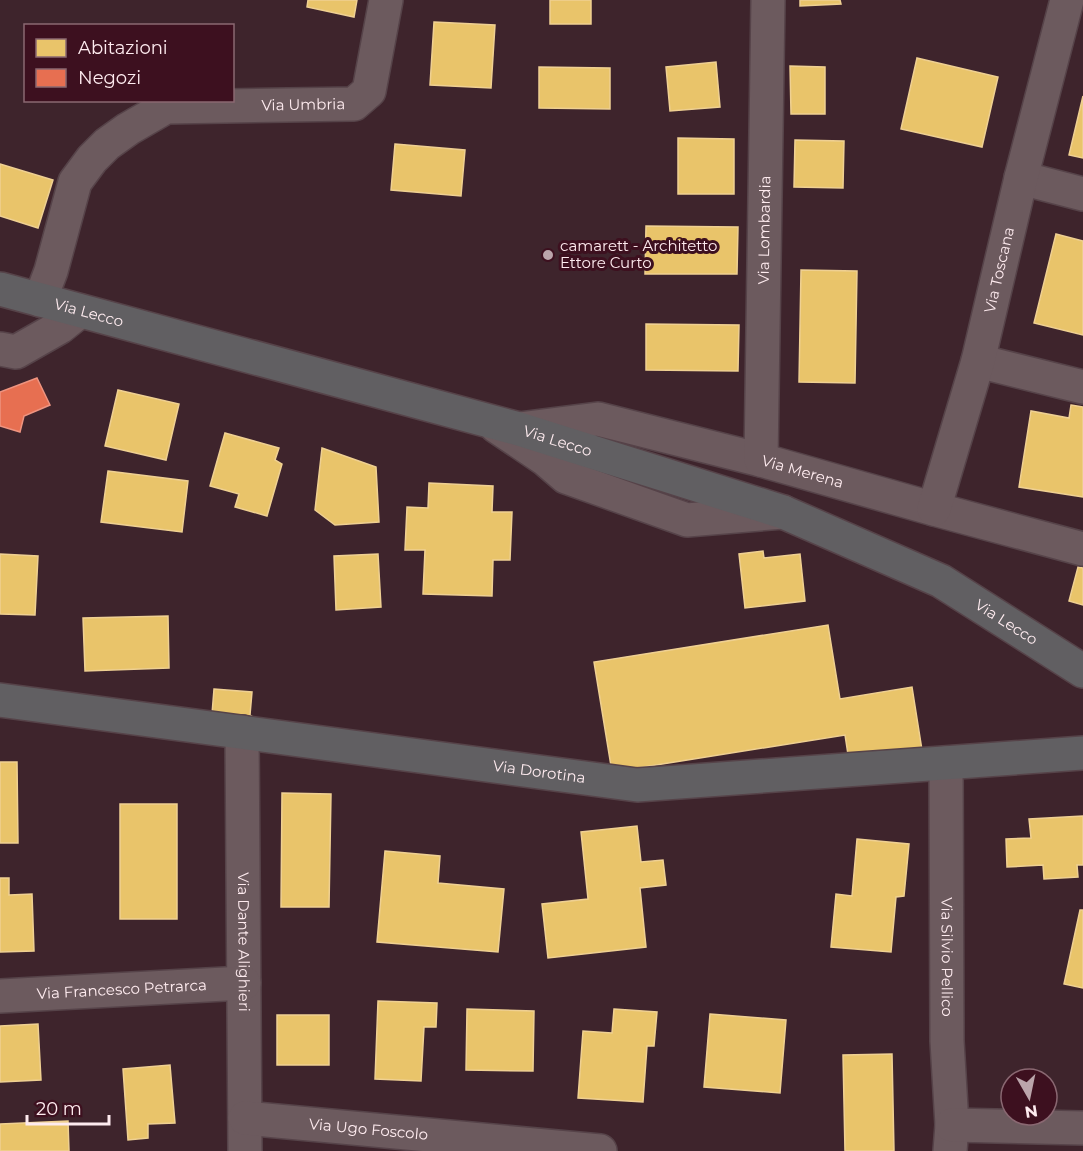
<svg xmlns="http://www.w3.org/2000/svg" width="1083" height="1151" font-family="Montserrat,sans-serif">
<rect width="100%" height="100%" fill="#3e242c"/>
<g fill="#e9c46a" stroke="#efd092" stroke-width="1.5">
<path d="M308,0H357L354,17L307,7Z"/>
<rect x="550" y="0" width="41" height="24"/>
<path d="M800,0H840L841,4L800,6Z"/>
<path d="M434,22L495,25L491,88L430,85Z"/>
<path d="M917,58L998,77L982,147L901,129Z"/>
<path d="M716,62L720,107L670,111L666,67Z"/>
<path d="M790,66L825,67V114H791Z"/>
<path d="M539,67L610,68V109L539,108Z"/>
<path d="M1083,96V158L1069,155Z"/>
<path d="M678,138L734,139V194H678Z"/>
<path d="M795,140L844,141L843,188L794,187Z"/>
<path d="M395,144L465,150L461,196L391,190Z"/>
<path d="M0,164L53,180L38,228L0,216Z"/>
<path d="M646,226L738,227L737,274H645Z"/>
<path d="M1056,234L1083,241V335L1034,323Z"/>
<path d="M801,270L857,271L855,383L799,382Z"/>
<path d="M646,324L739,325L738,371L646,370Z"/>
<path d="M118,390L179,404L166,460L105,446Z"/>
<path d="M1071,405L1083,407V497L1019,487L1031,411L1069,418Z"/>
<path d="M225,433L279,448L275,460L282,464L267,516L235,507L239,494L210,486Z"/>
<path d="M322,448L376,467L379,522L335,525L315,510Z"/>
<path d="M108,471L188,481L182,532L101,522Z"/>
<path d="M429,483L493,486L492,512H512L510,560H493L492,596L423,594L425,550H405L407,507L428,508Z"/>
<path d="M763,551L764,558L800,554L805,601L745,608L739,554Z"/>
<path d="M0,554L38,556L35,615L0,614Z"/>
<path d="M378,554L381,607L336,610L334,556Z"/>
<path d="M1078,567L1083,568V605L1069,601Z"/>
<path d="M168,616L169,668L85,671L83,618Z"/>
<path d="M828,625L840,699L912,687L922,750L849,761L845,735L612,772L594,662Z"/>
<path d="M214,689L252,692L250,715L253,717L212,714Z"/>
<path d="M0,762H17L18,843H0Z"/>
<path d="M282,793L331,794L329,907H281Z"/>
<rect x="120" y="804" width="57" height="115"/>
<path d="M1083,816V865H1077L1078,877L1044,879L1043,865L1007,867L1006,839L1031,838L1029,819Z"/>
<path d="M637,826L641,862L663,860L666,885L640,888L646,947L548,958L542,904L588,899L581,832Z"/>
<path d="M857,839L909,844L904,896L896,897L891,952L831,947L836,894L852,896Z"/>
<path d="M385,851L440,856L438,883L504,889L498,952L377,942Z"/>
<path d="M0,878H9V895L32,894L34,951L0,952Z"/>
<path d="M1080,910H1083V988L1064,984Z"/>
<path d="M378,1001L437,1003L436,1027H424L421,1081L375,1079Z"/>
<path d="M467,1009L534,1011L533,1071L466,1070Z"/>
<path d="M614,1009L657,1012L654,1046H647L643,1102L578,1098L583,1031L612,1033Z"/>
<path d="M710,1014L786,1020L780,1093L704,1087Z"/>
<rect x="277" y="1015" width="52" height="50"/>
<path d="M38,1024L41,1080L0,1082V1026Z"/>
<path d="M892,1054L894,1151H845L843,1055Z"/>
<path d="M170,1065L175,1123L148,1124V1138L128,1140L123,1069Z"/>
<path d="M68,1121L69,1151H0V1124Z"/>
</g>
<path fill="#e76f51" stroke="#ee9480" stroke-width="1.5" d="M37,378L50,405L24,416L20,432L0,426V392Z"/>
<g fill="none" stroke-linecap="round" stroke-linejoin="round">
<defs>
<g id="minor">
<path d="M1021,178L1083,194"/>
<path id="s1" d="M40,300L51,271L75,182L92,159L107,144L128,129L166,107L354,104L369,91L386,0"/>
<path d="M0,349L16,352L60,327L80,311"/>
<path d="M978,361L1083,387"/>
<path d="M496,426L545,459L566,477L687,520L783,512"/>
<path id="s2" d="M519,429L598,419L761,460L934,509L1083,549"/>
<path id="s3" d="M761,460L768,0"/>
<path id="s4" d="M934,509L978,361L1021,178L1067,0"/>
<path id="s5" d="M242,732L245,1151"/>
<path id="s6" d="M946,763L947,1041L952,1125L950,1151"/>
<path id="s7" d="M0,996L244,983"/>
<path id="s8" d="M245,1118L600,1151"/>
<path d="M952,1125L1083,1128"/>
</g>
<g id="major">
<path id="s9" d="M0,289L519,429L783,512L941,581L1083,671"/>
<path id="s10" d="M0,700L637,785L1083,753"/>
</g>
</defs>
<use href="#minor" stroke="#564349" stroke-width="36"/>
<use href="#major" stroke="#564349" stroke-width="36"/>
<use href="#minor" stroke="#6c5a5e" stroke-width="33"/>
<use href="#major" stroke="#615f62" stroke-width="33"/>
</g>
<circle fill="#bba5ab" stroke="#3d101f" stroke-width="2" cx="548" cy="255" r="6"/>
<g text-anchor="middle" stroke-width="6" stroke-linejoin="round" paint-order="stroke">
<g font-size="15" fill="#feebef" stroke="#3d101f">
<text dy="5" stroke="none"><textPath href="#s1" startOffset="380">Via Umbria</textPath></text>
<text dy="5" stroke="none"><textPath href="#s3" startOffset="230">Via Lombardia</textPath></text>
<text dy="5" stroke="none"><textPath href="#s4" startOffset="248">Via Toscana</textPath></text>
<text dy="5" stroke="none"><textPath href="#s9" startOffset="92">Via Lecco</textPath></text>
<text dy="5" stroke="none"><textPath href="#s9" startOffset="578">Via Lecco</textPath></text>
<text dy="5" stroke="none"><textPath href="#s2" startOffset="291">Via Merena</textPath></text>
<text dy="5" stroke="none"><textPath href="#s9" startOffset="1064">Via Lecco</textPath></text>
<text dy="5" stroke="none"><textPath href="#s10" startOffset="544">Via Dorotina</textPath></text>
<text dy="5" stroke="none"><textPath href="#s5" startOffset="210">Via Dante Alighieri</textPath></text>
<text dy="5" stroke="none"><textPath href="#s6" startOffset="194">Via Silvio Pellico</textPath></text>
<text dy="5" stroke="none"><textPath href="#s7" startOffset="122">Via Francesco Petrarca</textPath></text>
<text dy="5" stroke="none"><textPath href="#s8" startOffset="124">Via Ugo Foscolo</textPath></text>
</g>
<g font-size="15" fill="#feebef" stroke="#3d101f" text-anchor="start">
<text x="560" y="251">camarett - Architetto<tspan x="560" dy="17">Ettore Curto</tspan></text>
</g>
</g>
<rect x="24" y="24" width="210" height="78" fill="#3d101f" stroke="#8a6872" stroke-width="1.5"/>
<rect x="36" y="39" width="30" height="18" fill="#e9c46a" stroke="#8a6872" stroke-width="1.5"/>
<text x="78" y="54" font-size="18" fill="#feebef">Abitazioni</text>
<rect x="36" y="69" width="30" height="18" fill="#e76f51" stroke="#8a6872" stroke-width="1.5"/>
<text x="78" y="84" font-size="18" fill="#feebef">Negozi</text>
<g transform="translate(1029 1097) rotate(171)"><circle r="28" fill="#3d101f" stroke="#8a6872" stroke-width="1.5"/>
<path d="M0-4.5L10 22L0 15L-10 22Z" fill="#bba5ab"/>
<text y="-9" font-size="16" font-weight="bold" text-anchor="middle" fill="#feebef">N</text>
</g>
<path d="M27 1115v9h82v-9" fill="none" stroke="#feebef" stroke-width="3"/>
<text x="36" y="1115" font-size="18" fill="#feebef" stroke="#3d101f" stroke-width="4.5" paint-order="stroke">20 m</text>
</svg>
